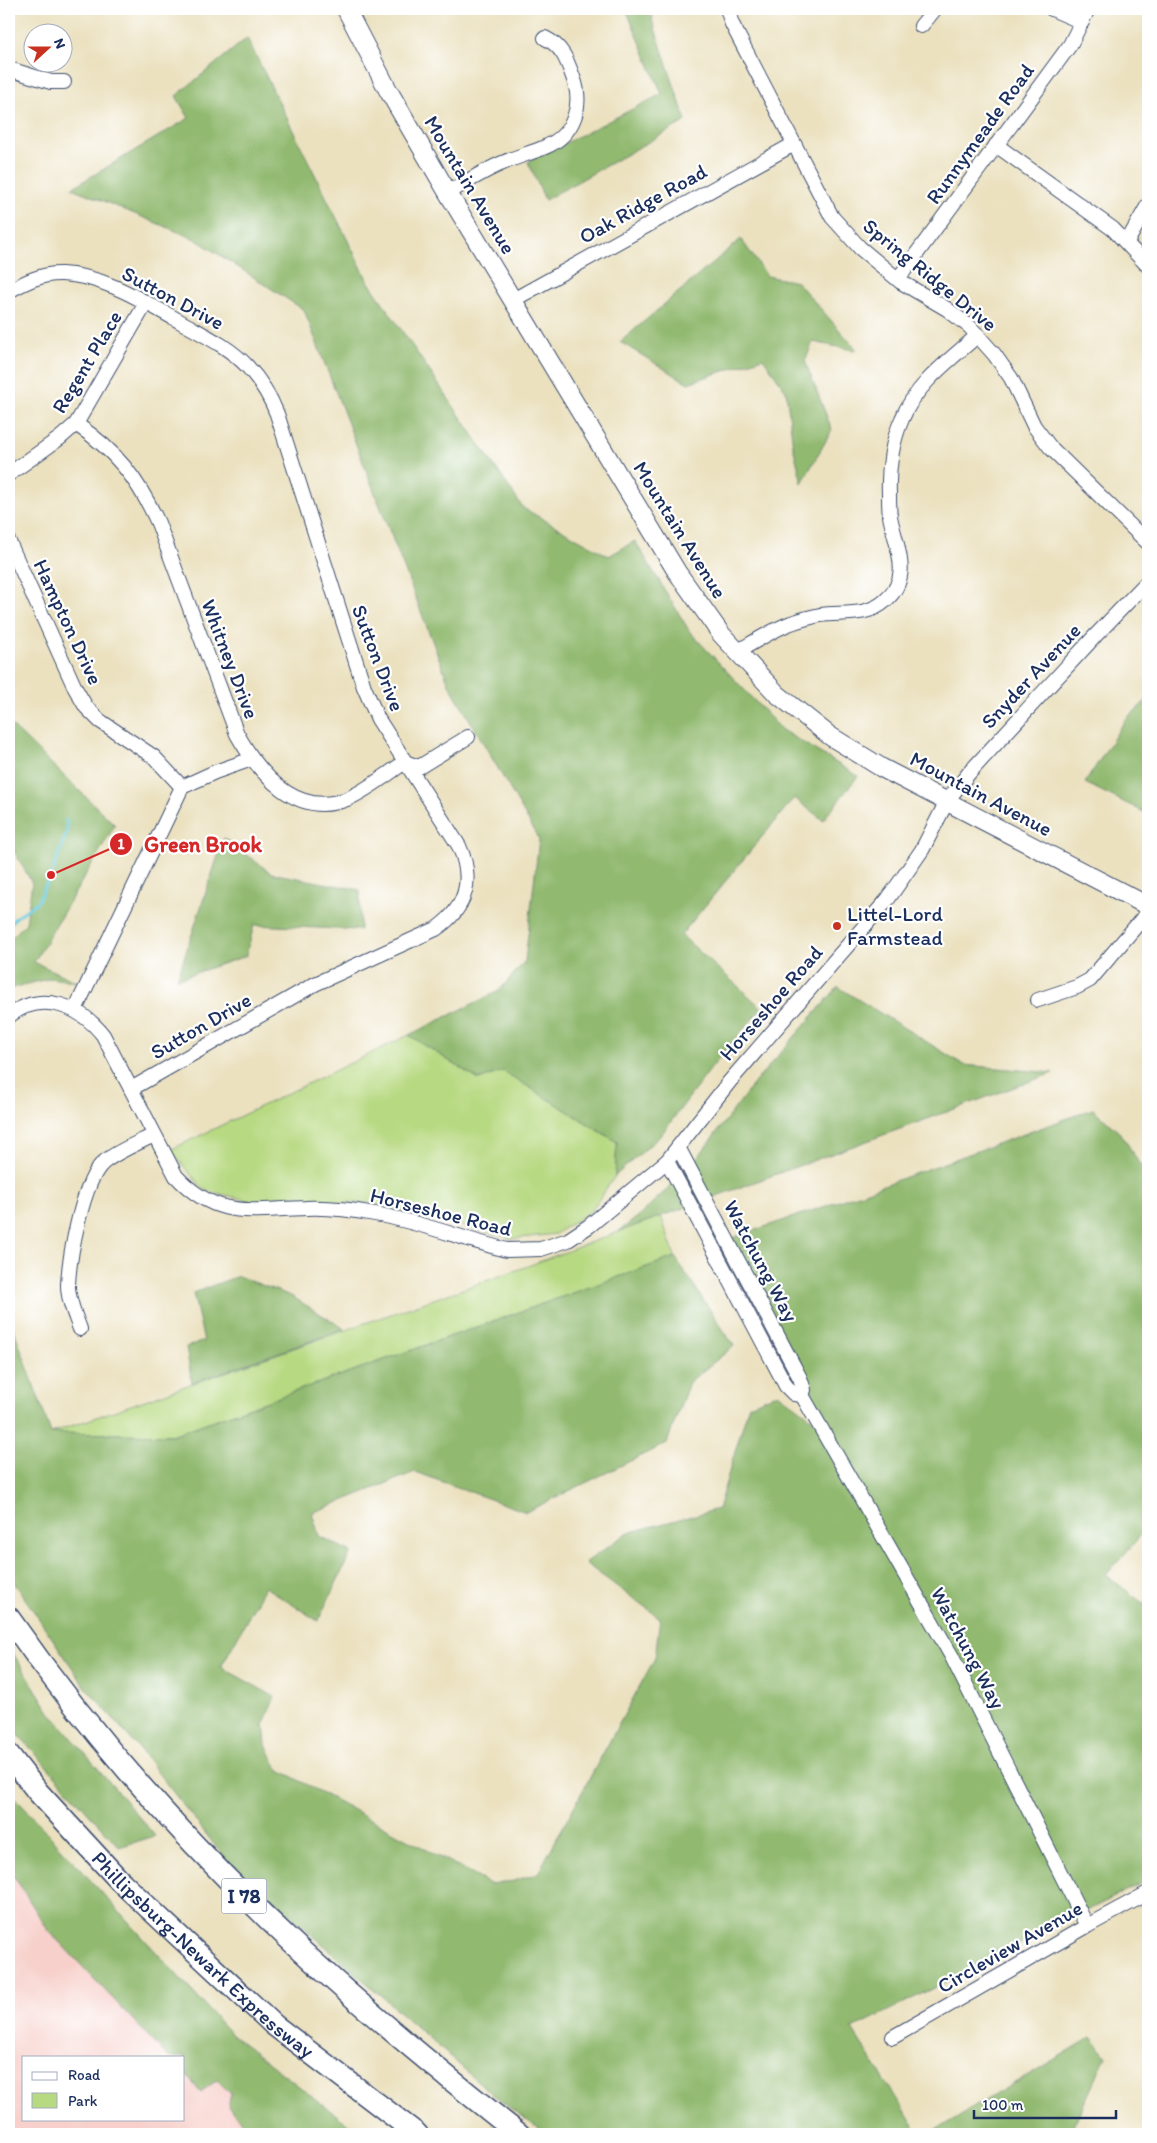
<svg xmlns="http://www.w3.org/2000/svg" width="1157" height="2143" font-family="Itim,sans-serif">
<rect width="100%" height="100%" fill="#fff"/>
<filter id="ink" filterUnits="userSpaceOnUse"><feTurbulence type="fractalNoise" baseFrequency=".02" numOctaves="2"/><feDisplacementMap in="SourceGraphic" scale="10" xChannelSelector="R" yChannelSelector="G"/><feConvolveMatrix kernelMatrix="1 2 1 2 8 2 1 2 1" color-interpolation-filters="sRGB"/></filter>
<filter id="wash" filterUnits="userSpaceOnUse"><feTurbulence type="fractalNoise" baseFrequency=".0096" numOctaves="4" result="noise"/><feDisplacementMap in="SourceGraphic" scale="20" xChannelSelector="R" yChannelSelector="G"/><feGaussianBlur stdDeviation="1.12" result="paint"/><feColorMatrix in="noise" values="0 0 0 0 0 0 0 0 0 0 0 0 0 0 0 0 0 1.4 0 .05"/><feComposite in="paint" operator="in"/></filter>
<g filter="url(#wash)">
<rect width="100%" height="100%" fill="#ebe1bf"/>
<path fill="#f7d0cb" fill-rule="evenodd" d="M9,1849L272,2134H9ZM24,2057H184V2119H24Z"/>
<g fill="#b7d981" stroke="#698470">
<path d="M409,1035L479,1080L503,1070L617,1142L615,1176L591,1211L555,1234L512,1239L372,1203H259L204,1190L170,1150Z"/>
<path d="M661,1216L675,1257L172,1435L51,1433L517,1270Z"/>
</g>
<g fill="#91b96f" stroke="#567466">
<path d="M626,9H654L652,20L686,121L545,200L528,162L662,94Z"/>
<path d="M247,38L368,281L523,508L609,556L635,541L690,632L782,730L858,776L823,820L794,798L681,935L762,1008L722,1054L660,1136L615,1176L617,1142L503,1071L479,1080L409,1035L499,991L525,961L539,839L449,684L304,310L195,239L72,188L189,118L176,96Z"/>
<path d="M741,239L767,276L797,282L858,351L813,342L805,361L832,430L802,483L793,446L786,391L763,358L688,383L620,342Z"/>
<path d="M1148,699V814L1085,783L1126,719Z"/>
<path d="M9,723L115,825L34,962L77,982L51,978L12,988L9,992V940L26,923L32,883L13,849L9,848Z"/>
<path d="M224,838L271,873L360,890V930L254,925L246,956L177,979Z"/>
<path d="M838,987L964,1065L1053,1073L618,1232L640,1215L692,1165L755,1082Z"/>
<path d="M1093,1109L1122,1135L1148,1178V1527L1106,1575L1148,1607V1880L852,2029L919,2134H546L498,2099L223,1856L137,1746L84,1685L9,1575V1316L51,1433L172,1435L675,1257L734,1346L689,1382L667,1443L526,1512L415,1472L312,1513L319,1536L351,1552L318,1621L265,1587L221,1667L275,1697L264,1723L266,1745L278,1769L490,1884L514,1881L538,1873L655,1658L660,1618L585,1563L627,1533L718,1509L749,1405L778,1393L830,1432L732,1238L823,1207Z"/>
<path d="M238,1276L291,1296L345,1329L192,1383L186,1347L204,1341L193,1293Z"/>
<path d="M9,1647L50,1712L155,1836L119,1847L16,1732L9,1721Z"/>
<path d="M9,1791L231,2034L361,2134H255L228,2107L231,2094L217,2080L201,2092L184,2073V2057H168L48,1930L9,1868Z"/>
<path d="M1092,2037L1106,2056L1070,2134H929Z"/>
</g>
<g fill="none" stroke-linecap="round" stroke-linejoin="round">
<path stroke="#60c8dc" stroke-width="3" d="M9,926L14,919L37,902L51,875L67,832L66,820"/>
</g>
</g>
<g filter="url(#ink)">
<g fill="none" stroke-linecap="round" stroke-linejoin="round">
<defs>
<g id="minor">
<path d="M727,9L732,24L832,217L860,248L901,282L947,309L970,327L994,354L1011,378L1034,426L1050,447L1148,543"/>
<path d="M1052,9L1082,22"/>
<path d="M921,26L935,9"/>
<path d="M9,69L51,82H64"/>
<path d="M996,145L1113,229L1148,266"/>
<path d="M448,193C466,182 485,170 505,162C518,156 532,153 545,147C574,135 584,105 573,77C567,60 562,46 545,38"/>
<path d="M1127,242L1148,205"/>
<path d="M898,279L1070,45L1088,9"/>
<path d="M9,291C25,282 43,273 62,274C106,276 144,302 181,322C204,335 229,347 247,366C260,380 270,396 277,414L364,687L378,719L459,846C474,879 467,908 436,929L315,984L131,1089"/>
<path d="M513,300L794,144"/>
<path d="M76,424C116,451 138,479 158,523L237,734C259,773 296,819 347,799C367,790 386,775 405,762L419,767L468,737"/>
<path d="M9,474L60,438L76,424L146,303"/>
<path d="M9,542L75,688L86,707L100,721L154,757L182,787L75,1010"/>
<path d="M737,652C754,642 772,630 791,623C800,620 810,617 820,615C843,612 867,617 885,601C914,576 895,545 890,516C889,509 889,501 889,493C888,469 892,441 902,419C916,384 950,360 978,335"/>
<path d="M182,787L215,772L252,759"/>
<path d="M1038,1000L1077,987L1090,980L1148,912"/>
<path d="M9,1016C42,990 80,1006 103,1035L176,1176C218,1221 252,1209 306,1208C329,1207 353,1210 375,1214C420,1222 463,1239 507,1250L541,1249L568,1240L589,1226L667,1161L730,1081L888,899L922,850L947,801L969,773L1096,635L1148,581"/>
<path d="M667,1161L786,1386L794,1394L802,1395L804,1390L800,1378L678,1147"/>
<path d="M80,1329C75,1315 68,1300 68,1285C69,1258 83,1179 104,1162C118,1151 138,1143 154,1135"/>
<path d="M802,1395L951,1655L1087,1926"/>
<path d="M893,2037L1087,1926L1148,1893"/>
</g>
<path id="major" d="M346,9L388,90L448,193L677,572L721,634L777,694L830,736L882,768L1148,906"/>
<g id="highway">
<path d="M9,1618C90,1734 186,1842 289,1939C362,2008 440,2072 519,2134"/>
<path id="s1" d="M9,1755L38,1792L120,1881L274,2025L417,2134"/>
</g>
</defs>
<use href="#minor" stroke="#3a4a6d" stroke-width="16"/>
<use href="#major" stroke="#3a4a6d" stroke-width="20"/>
<use href="#highway" stroke="#3a4a6d" stroke-width="24"/>
<use href="#minor" stroke="#fff" stroke-width="14"/>
<use href="#major" stroke="#fff" stroke-width="18"/>
<use href="#highway" stroke="#fff" stroke-width="21"/>
</g>
</g>
<circle fill="#c8321e" stroke="#fff" stroke-width="2" cx="837" cy="926" r="5"/>
<g text-anchor="middle" stroke-width="4.5" stroke-linejoin="round" paint-order="stroke">
<rect fill="#fff" stroke="#5f6d8e" stroke-width="1" x="221.5" y="1878.5" width="45" height="35" rx="4"/>
<g font-size="20" font-weight="bold" fill="#1b2f5e">
<text x="244" y="1903">I 78</text>
</g>
<g font-size="21" fill="#1b2f5e" stroke="#fff">
<text transform="translate(980 134) rotate(-54)" y="7">Runnymeade Road</text>
<text transform="translate(470 185) rotate(59)" y="7">Mountain Avenue</text>
<text transform="translate(643 204) rotate(-29)" y="7">Oak Ridge Road</text>
<text transform="translate(930 275) rotate(39)" y="7">Spring Ridge Drive</text>
<text transform="translate(173 298) rotate(28)" y="7">Sutton Drive</text>
<text transform="translate(87 362) rotate(-59)" y="7">Regent Place</text>
<text transform="translate(680 530) rotate(58)" y="7">Mountain Avenue</text>
<text transform="translate(68 622) rotate(65)" y="7">Hampton Drive</text>
<text transform="translate(378 658) rotate(69)" y="7">Sutton Drive</text>
<text transform="translate(230 659) rotate(69)" y="7">Whitney Drive</text>
<text transform="translate(1031 676) rotate(-47)" y="7">Snyder Avenue</text>
<text transform="translate(981 794) rotate(28)" y="7">Mountain Avenue</text>
<text transform="translate(771 1003) rotate(-49)" y="7">Horseshoe Road</text>
<text transform="translate(201 1026) rotate(-30)" y="7">Sutton Drive</text>
<text transform="translate(441 1212) rotate(14)" y="7">Horseshoe Road</text>
<text transform="translate(761 1261) rotate(62)" y="7">Watchung Way</text>
<text transform="translate(968 1648) rotate(62)" y="7">Watchung Way</text>
<text transform="translate(1010 1947) rotate(-30)" y="7">Circleview Avenue</text>
<text dy="7" stroke="none"><textPath href="#s1" startOffset="279">Phillipsburg-Newark Expressway</textPath></text>
</g>
<g font-size="21" fill="#1b2f5e" stroke="#fff" text-anchor="start">
<text x="847" y="921">Littel-Lord<tspan x="847" dy="24">Farmstead</tspan></text>
</g>
</g>
<path fill="none" stroke="#d62828" stroke-width="2" d="M51 875L121 844"/>
<g fill="#d62828" stroke="#fff" stroke-width="2">
<circle cx="51" cy="875" r="5"/>
<circle cx="121" cy="844" r="12"/>
</g>
<g font-size="15" text-anchor="middle" font-weight="bold" fill="#fff">
<text x="121" y="849">1</text>
</g>
<g font-size="22" text-anchor="middle" font-weight="bold" fill="#d62828" stroke="#fff" stroke-width="4.5" stroke-linejoin="round" paint-order="stroke">
<text x="203" y="852">Green Brook</text>
</g>
<rect width="1157" height="2143" fill="none" stroke="#fff" stroke-width="30"/>
<rect x="22" y="2056" width="162" height="65" fill="#ffffff" stroke="#a4acbf"/>
<rect x="32" y="2072" width="25" height="8" fill="#ffffff" stroke="#a4acbf"/>
<text x="68" y="2080" font-size="15" fill="#1b2f5e">Road</text>
<rect x="32" y="2093" width="25" height="15" fill="#b7d981" stroke="#a4acbf"/>
<text x="68" y="2106" font-size="15" fill="#1b2f5e">Park</text>
<g transform="translate(48 48) rotate(69)"><circle r="24" fill="#ffffff" stroke="#a4acbf"/>
<path d="M0-4L9 19L0 12L-9 19Z" fill="#c8321e"/>
<text y="-8" font-size="14" font-weight="bold" text-anchor="middle" fill="#1b2f5e">N</text>
</g>
<path d="M974 2110v8h142v-8" fill="none" stroke="#1b2f5e" stroke-width="2.5"/>
<text x="982" y="2110" font-size="15" fill="#1b2f5e" stroke="#ffffff" stroke-width="4" paint-order="stroke">100 m</text>
</svg>
